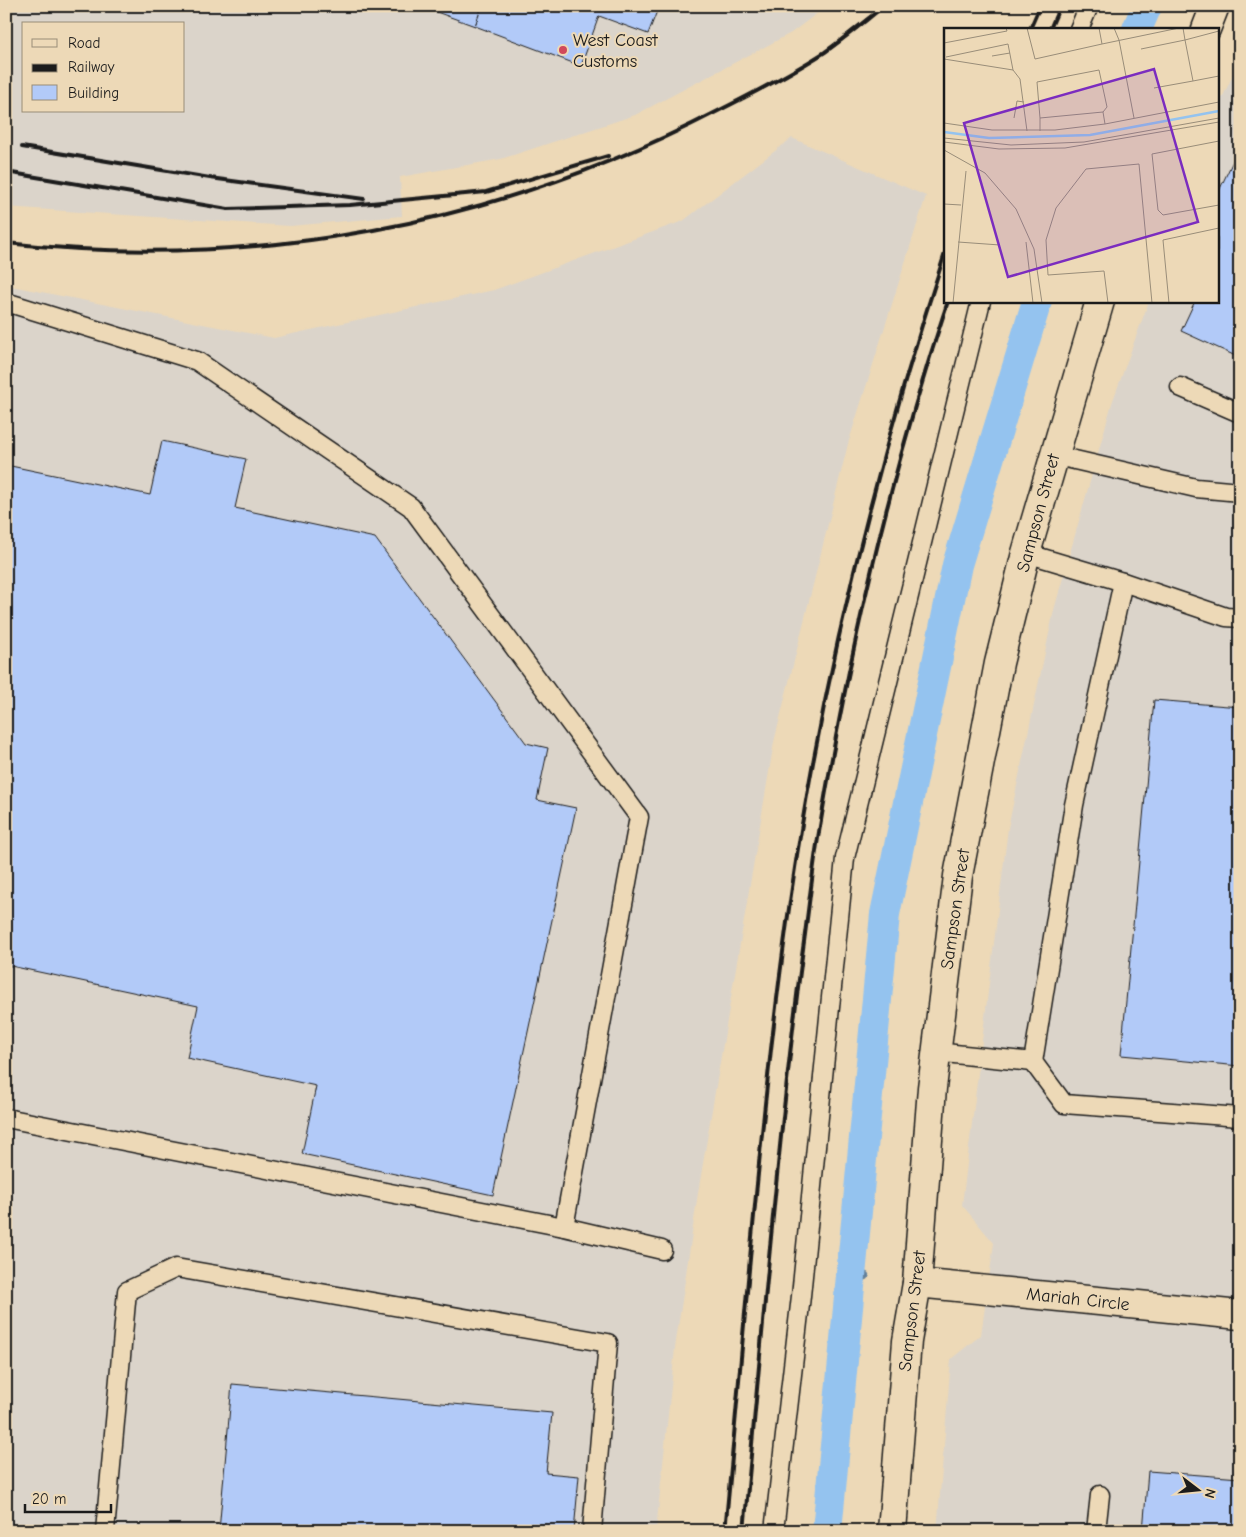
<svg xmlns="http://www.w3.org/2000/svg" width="1246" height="1537" font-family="'Comic Neue',sans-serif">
<rect width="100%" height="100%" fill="#edd9b7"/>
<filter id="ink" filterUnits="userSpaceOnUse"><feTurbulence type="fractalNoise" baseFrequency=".02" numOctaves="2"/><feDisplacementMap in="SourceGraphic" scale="10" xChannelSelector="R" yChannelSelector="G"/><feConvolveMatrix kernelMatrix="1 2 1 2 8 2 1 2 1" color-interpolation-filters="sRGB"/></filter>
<g filter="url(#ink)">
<g fill="#dbd4ca" fill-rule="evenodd">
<path d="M6,6H827L791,33L635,115L501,159L400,177L402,216L290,226L6,207ZM24,24H184V111H24Z"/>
<path d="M1240,60V1531H937L951,1359L981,1335L994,1243L962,1205L1008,828L1054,610L1112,403L1149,301H1217V109Z"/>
<path d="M792,138L926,196L848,444L774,742L698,1193L675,1348L656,1531H6V285L274,338L494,290L683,221Z"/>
</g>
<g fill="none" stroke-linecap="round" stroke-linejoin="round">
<g stroke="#64809b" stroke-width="9">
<path d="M984,478L992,481"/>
<path d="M851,1277L865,1276"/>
</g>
<g stroke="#94c3ef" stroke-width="30">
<path d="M1137,29L1147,6"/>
<path d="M827,1531L885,914L957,565L1037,301"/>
</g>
</g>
<g fill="#b2caf8" stroke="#1c1c1c">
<path d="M420,6H482L475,26Z"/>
<path d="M482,6H659L648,34L599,16L581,66L475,26Z"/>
<path d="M1240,146V358L1181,331L1195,301H1217V195Z"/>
<path d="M162,441L246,459L235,508L375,538L526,743L548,748L537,800L576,808L493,1195L302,1154L316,1086L187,1058L198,1006L6,965V465L150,495Z"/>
<path d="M1154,700L1240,707V1066L1121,1055Z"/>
<path d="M232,1384L552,1413L546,1473L579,1476L574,1531H219Z"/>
<path d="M1148,1471L1240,1478V1531H1143Z"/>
</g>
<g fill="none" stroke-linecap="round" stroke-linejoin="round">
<defs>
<g id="lane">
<path d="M1079,29L1089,6"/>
<path d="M6,302L197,361L411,507L639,817L564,1227L6,1118"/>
<path d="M1180,387L1240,413"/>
<path d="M1053,455L1196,488L1240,492"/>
<path d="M1123,582L1226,617L1240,618"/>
<path d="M935,1052L1033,1062L1074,805L1123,582L1026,553"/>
<path d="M1033,1062L1064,1104L1240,1117"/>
<path d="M564,1227L662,1250"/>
<path d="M105,1531L127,1291L176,1268L608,1343L592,1531"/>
<path d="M774,1531L801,1296L845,858L981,301"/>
<path d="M1096,1531L1100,1495"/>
</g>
<path id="street" d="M917,1283L1240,1315"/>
<g id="secondary">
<path d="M1206,29L1215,6"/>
<path d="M892,1531L907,1341L917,1283L932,1088L958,876L999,663L1026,553L1100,301"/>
</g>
</defs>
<use href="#lane" stroke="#1c1c1c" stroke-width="21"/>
<use href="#street" stroke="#1c1c1c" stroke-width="31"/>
<use href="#secondary" stroke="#1c1c1c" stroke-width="31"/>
<use href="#lane" stroke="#edd9b7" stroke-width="18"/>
<use href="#street" stroke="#edd9b7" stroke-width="28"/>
<use href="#secondary" stroke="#edd9b7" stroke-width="28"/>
<g stroke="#1c1c1c" stroke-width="4">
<path d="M1030,29L1040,6"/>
<path d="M1050,29L1060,6"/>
<path d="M22,147L210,178L364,199"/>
<path d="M6,172L228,209L350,205L486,192L608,156"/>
<path d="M6,243C255,270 496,226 718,111C754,93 791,74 825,52C845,38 865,21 884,6"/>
<path d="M725,1531C748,1297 763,1061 801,830C834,633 883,442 945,253"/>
<path d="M744,1531C762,1339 777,1147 802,956C808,915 812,873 819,832C849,652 890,474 948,301"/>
</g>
</g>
</g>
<circle fill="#d1495b" stroke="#edd9b7" stroke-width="2" cx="563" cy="50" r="5"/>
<g text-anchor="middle" stroke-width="4" stroke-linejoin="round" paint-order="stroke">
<g font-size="18" fill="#1c1c1c" stroke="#edd9b7" text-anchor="start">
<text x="573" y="46">West Coast<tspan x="573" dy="21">Customs</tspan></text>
</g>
<g font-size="18" fill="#1c1c1c" stroke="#edd9b7">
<text transform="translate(1038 513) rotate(-75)" y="6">Sampson Street</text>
<text transform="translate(955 909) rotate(-82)" y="6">Sampson Street</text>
<text transform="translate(1078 1299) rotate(6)" y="6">Mariah Circle</text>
<text transform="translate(912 1311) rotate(-83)" y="6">Sampson Street</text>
</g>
</g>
<g transform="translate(944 28)">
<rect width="275" height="275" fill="#edd9b7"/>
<path fill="none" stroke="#94c3ef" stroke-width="2.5" d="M0,104L45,110L146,107L275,83"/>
<path fill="none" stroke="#998d79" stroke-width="1" d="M83,0L91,31L158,16M155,0L158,16L235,0M170,0L175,12L190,90M239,0L241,12L275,3M0,15L63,3L62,0M197,21L241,12L249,53L275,48M48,28L66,25M2,29L64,16L69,42M0,31L69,42L76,51L83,103M210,60L249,53M70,90L73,73L80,74M96,90L93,54L155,42L163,79L159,84M0,95L48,102H111L161,96L275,74M96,103V90L159,84L161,96M0,110L67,117L140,114L275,90M275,113L208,126L214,182L219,187L275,177M0,114L55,121L121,120L275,94M0,122L41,145L72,181L90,221L98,275M0,176L17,177M14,214L56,217M82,214L89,275M9,275L22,143M164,275L160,243L104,247L102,212L112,180L142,141L195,136L208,275M225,275L219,212L275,200"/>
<path fill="#7b2cbf" fill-opacity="0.15" stroke="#7b2cbf" stroke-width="2.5" d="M210,41L254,194L64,249L20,95Z"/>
<rect width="275" height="275" fill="none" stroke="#1c1c1c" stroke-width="2.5"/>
</g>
<rect width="1246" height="1537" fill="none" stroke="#edd9b7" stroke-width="25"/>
<rect x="12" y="12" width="1221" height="1512" fill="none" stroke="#1c1c1c" stroke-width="2" filter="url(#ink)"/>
<rect x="22" y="22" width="162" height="90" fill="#edd9b7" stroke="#998d79"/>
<rect x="32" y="39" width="25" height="8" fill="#edd9b7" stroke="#998d79"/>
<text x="68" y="48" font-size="15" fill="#1c1c1c">Road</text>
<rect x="32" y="64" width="25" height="8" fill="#1c1c1c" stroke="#998d79"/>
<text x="68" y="72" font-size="15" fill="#1c1c1c">Railway</text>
<rect x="32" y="85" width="25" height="15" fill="#b2caf8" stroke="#998d79"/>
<text x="68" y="98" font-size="15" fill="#1c1c1c">Building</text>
<g transform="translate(1198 1490) rotate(106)" stroke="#edd9b7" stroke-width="4" paint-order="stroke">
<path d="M0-4L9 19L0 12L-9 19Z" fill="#1c1c1c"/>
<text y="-8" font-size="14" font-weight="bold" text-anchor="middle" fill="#1c1c1c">N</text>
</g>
<path d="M25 1504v8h86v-8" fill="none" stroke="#1c1c1c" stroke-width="2.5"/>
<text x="32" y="1504" font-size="15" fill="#1c1c1c" stroke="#edd9b7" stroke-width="4" paint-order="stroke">20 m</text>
</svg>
